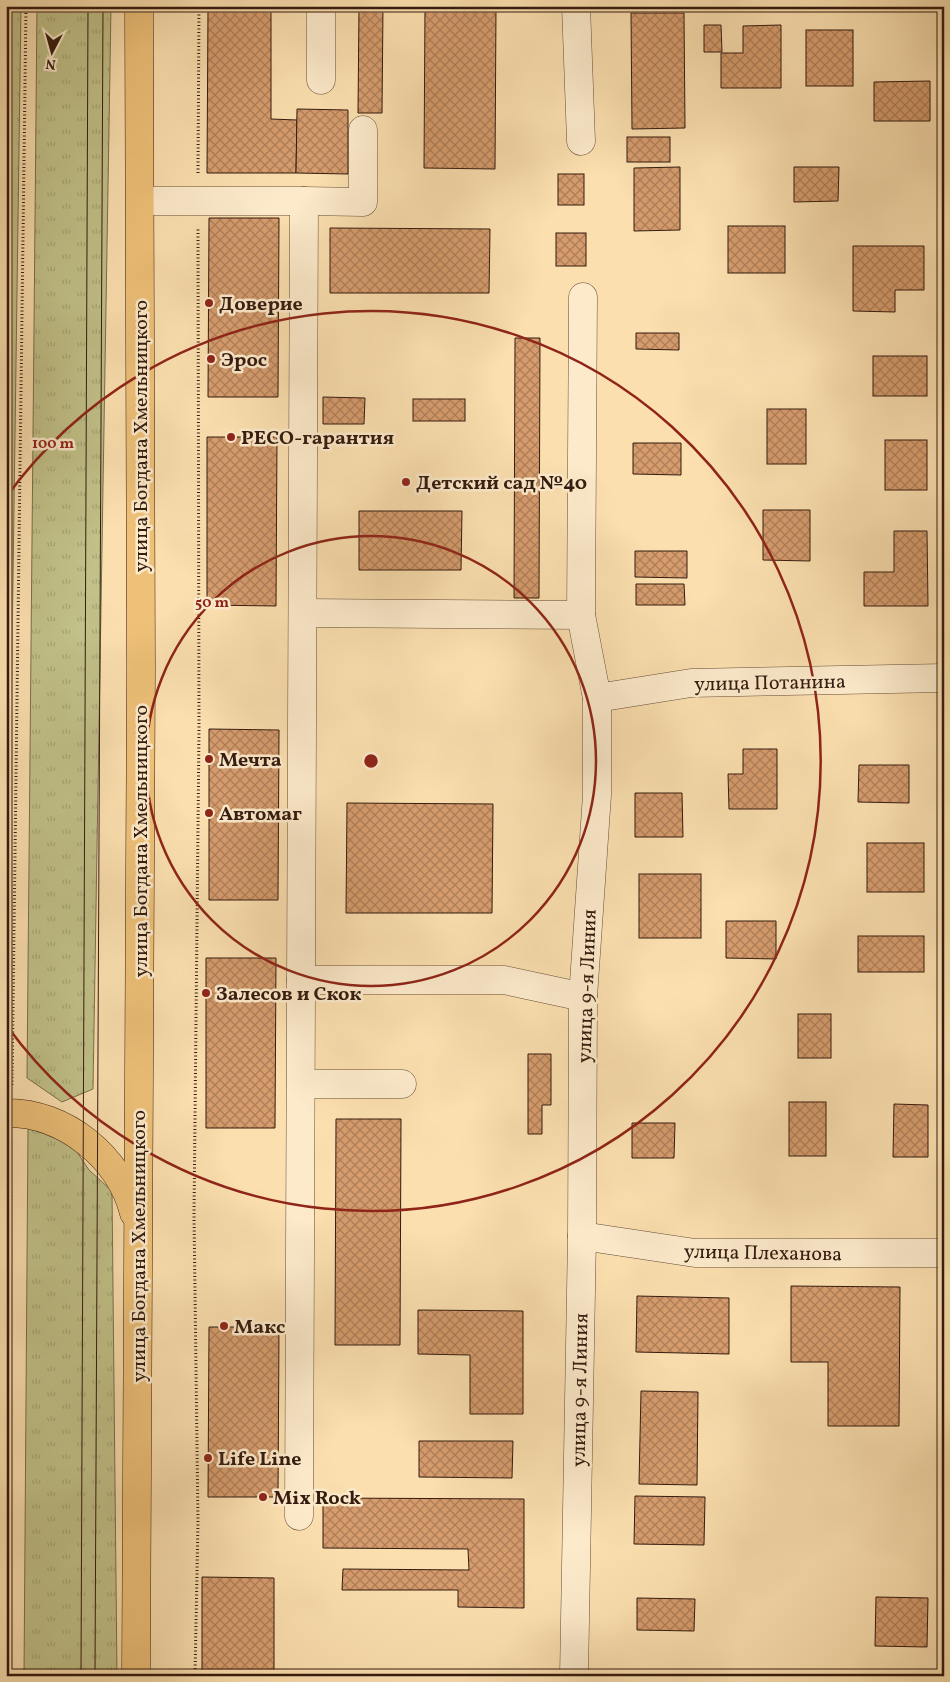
<svg xmlns="http://www.w3.org/2000/svg" width="950" height="1682" font-family="Vollkorn,serif">
<defs>
<pattern id="grass-tufts" width="24" height="20" patternUnits="userSpaceOnUse" patternTransform="scale(1.25)"><rect width="24" height="20" fill="#c1c189"/><path d="M3 7l-1-3M5 7V3M7 7l1-3M15 17l-1-3M17 17v-4M19 17l1-3" fill="none" stroke="#a6a575"/></pattern>
<pattern id="building-cross-hatch" width="8" height="8" patternUnits="userSpaceOnUse" patternTransform="scale(1.25)"><rect width="8" height="8" fill="#d69c6d"/><path d="M0 0l8 8M0 8l8-8" fill="none" stroke="#ae7e58"/></pattern>
</defs>
<rect width="100%" height="100%" fill="#fbdfaf"/>
<filter id="stains"><feTurbulence type="fractalNoise" baseFrequency=".004" numOctaves="4"/><feColorMatrix values="0 0 0 0 .2 0 0 0 0 .09 0 0 0 0 .02 0 0 0 .5 -.17"/></filter>
<radialGradient id="worn" r=".72"><stop offset=".6" stop-color="#630" stop-opacity="0"/><stop offset="1" stop-color="#630" stop-opacity=".3"/></radialGradient>
<g fill="url(#grass-tufts)" stroke="#7a6e4c">
<path d="M6,6H21L6,1080Z"/>
<path d="M37,6H111L93,1089L62,1102L27,1078Z"/>
<path d="M28,1127L73,1146L89,1170L112,1191L117,1676H24Z"/>
<path d="M7,1131V1176L6,1509V1132Z"/>
</g>
<g fill="url(#building-cross-hatch)" stroke="#341b0f">
<path d="M208,6H271V119L297,120L296,173H207Z"/>
<path d="M359,6H383L382,113H358Z"/>
<path d="M425,6H496L495,169L424,168Z"/>
<path d="M631,13H684L685,128L632,129Z"/>
<path d="M704,25H721L722,52H704Z"/>
<path d="M781,25V88H721V53H743V26Z"/>
<rect x="806" y="30" width="47" height="56"/>
<path d="M930,81V121H874V82Z"/>
<path d="M297,109L348,110V174L296,173Z"/>
<rect x="627" y="137" width="43" height="25"/>
<path d="M680,167V230L634,231V168Z"/>
<path d="M794,167H839L838,201L794,202Z"/>
<rect x="558" y="174" width="26" height="31"/>
<path d="M209,218H279L278,397H208Z"/>
<rect x="728" y="226" width="57" height="47"/>
<path d="M330,228L490,229L489,293H330Z"/>
<rect x="556" y="233" width="30" height="33"/>
<path d="M853,246H924V290H895V312L853,311Z"/>
<path d="M636,333H679V350L636,349Z"/>
<path d="M515,338H540L539,598H514Z"/>
<rect x="873" y="356" width="54" height="40"/>
<path d="M323,397L365,398L364,424H323Z"/>
<rect x="413" y="399" width="52" height="22"/>
<rect x="767" y="409" width="39" height="55"/>
<path d="M207,437H277L276,606L207,605Z"/>
<rect x="885" y="440" width="42" height="50"/>
<path d="M633,443H681V475L633,474Z"/>
<path d="M763,510H810V561L763,560Z"/>
<path d="M359,511H462L461,570H359Z"/>
<path d="M894,531H927L928,606H864V572H894Z"/>
<path d="M635,551H687V578L635,577Z"/>
<path d="M636,584H684L685,605H636Z"/>
<path d="M209,729L279,730L278,900H209Z"/>
<path d="M743,749H777V809H729L728,774H743Z"/>
<path d="M859,765H909V803L858,802Z"/>
<path d="M635,793H682L683,837H635Z"/>
<path d="M347,803L493,804L492,913H346Z"/>
<rect x="867" y="843" width="57" height="49"/>
<rect x="639" y="874" width="62" height="64"/>
<path d="M726,921H776V959L726,958Z"/>
<rect x="858" y="936" width="66" height="36"/>
<path d="M206,958H276L275,1128H206Z"/>
<rect x="798" y="1014" width="33" height="44"/>
<path d="M528,1054H551V1105H542V1134H528Z"/>
<rect x="789" y="1102" width="37" height="54"/>
<path d="M894,1104L928,1105V1157H893Z"/>
<path d="M336,1119H401L400,1345H335Z"/>
<path d="M632,1123H675L674,1158H632Z"/>
<path d="M791,1286L900,1287L899,1426H828V1362H791Z"/>
<path d="M637,1296L729,1298V1354L636,1352Z"/>
<path d="M418,1310L523,1311V1414H470V1355L418,1354Z"/>
<path d="M209,1327H279L278,1497H208Z"/>
<path d="M641,1391L698,1392L697,1485L639,1484Z"/>
<path d="M419,1441H513L512,1478L419,1477Z"/>
<path d="M635,1496L705,1497L704,1545L634,1544Z"/>
<path d="M323,1498L524,1499V1608L458,1607V1590H342L343,1569L469,1570L468,1549L323,1548Z"/>
<path d="M202,1577L274,1578V1676H202Z"/>
<path d="M876,1597L928,1598L927,1647L875,1646Z"/>
<path d="M637,1598L695,1599L694,1631L637,1630Z"/>
</g>
<g fill="none" stroke-linecap="round" stroke-linejoin="round">
<defs>
<g id="minor">
<path d="M576,6L581,141"/>
<path d="M321,80V6"/>
<path d="M140,201H304L299,1516"/>
<path d="M304,201L363,202V130"/>
<path d="M303,613L581,615"/>
<path d="M597,698L691,683L944,678"/>
<path d="M301,980H504L583,997"/>
<path d="M301,1084H402"/>
<path d="M582,1236L695,1253H937L944,1252"/>
<path d="M574,1676L582,1236L583,997L597,795V698L581,615L583,297"/>
</g>
<g id="major">
<path d="M6,1113C65,1112 120,1158 134,1213"/>
<path d="M136,1676L141,670L139,6"/>
</g>
</defs>
<use href="#minor" stroke="#664c37" stroke-width="29"/>
<use href="#major" stroke="#341b0f" stroke-width="29"/>
<g stroke="#341b0f" stroke-width="3" stroke-dasharray="1 2.5" stroke-linecap="butt">
<path d="M198,173L199,6"/>
<path d="M12,1085L26,6"/>
<path d="M10,1676L11,1141"/>
<path d="M195,1676L198,1522L194,1215L199,730L198,229"/>
</g>
<use href="#minor" stroke="#fceacb" stroke-width="28"/>
<use href="#major" stroke="#eec078" stroke-width="28"/>
<g stroke="#341b0f" stroke-width="1">
<path d="M81,1676L88,6"/>
<path d="M95,1676L103,6"/>
</g>
</g>
<g fill="none" stroke="#8f2418" stroke-width="2.5">
<circle cx="371" cy="761" r="225"/>
<path d="M7 496A450 450 0 1 1 7 1026"/>
</g>
<g fill="#8f2418" stroke="#fceacb" stroke-width="2">
<circle cx="209" cy="303" r="5"/>
<circle cx="211" cy="359" r="5"/>
<circle cx="231" cy="437" r="5"/>
<circle cx="406" cy="482" r="5"/>
<circle cx="209" cy="759" r="5"/>
<circle cx="209" cy="813" r="5"/>
<circle cx="206" cy="993" r="5"/>
<circle cx="224" cy="1326" r="5"/>
<circle cx="208" cy="1458" r="5"/>
<circle cx="263" cy="1497" r="5"/>
</g>
<g text-anchor="middle" stroke-width="5" stroke-linejoin="round" paint-order="stroke">
<g font-size="20" font-weight="bold" fill="#341b0f" stroke="#fceacb" text-anchor="start">
<text x="219" y="310">Доверие</text>
<text x="221" y="366">Эрос</text>
<text x="241" y="444">РЕСО-гарантия</text>
<text x="416" y="489">Детский сад №40</text>
<text x="219" y="766">Мечта</text>
<text x="219" y="820">Автомаг</text>
<text x="216" y="1000">Залесов и Скок</text>
<text x="234" y="1333">Макс</text>
<text x="218" y="1465">Life Line</text>
<text x="273" y="1504">Mix Rock</text>
</g>
<g font-size="20" fill="#341b0f" stroke="#fceacb">
<text transform="translate(140 436) rotate(-90)" y="7">улица Богдана Хмельницкого</text>
<text transform="translate(770 682) rotate(-1)" y="7">улица Потанина</text>
<text transform="translate(140 841) rotate(-90)" y="7">улица Богдана Хмельницкого</text>
<text transform="translate(586 986) rotate(-88)" y="7">улица 9-я Линия</text>
<text transform="translate(138 1246) rotate(-90)" y="7">улица Богдана Хмельницкого</text>
<text transform="translate(763 1252) rotate(1)" y="7">улица Плеханова</text>
<text transform="translate(579 1390) rotate(-89)" y="7">улица 9-я Линия</text>
</g>
</g>
<circle cx="371" cy="761" r="8" fill="#8f2418" stroke="#fceacb" stroke-width="2.5"/>
<g font-size="15" text-anchor="middle" font-weight="bold" fill="#8f2418" stroke="#fceacb" stroke-width="5" stroke-linejoin="round" paint-order="stroke">
<text x="53" y="448">100 m</text>
<text x="212" y="607">50 m</text>
</g>
<rect width="950" height="1682" fill="none" stroke="#fbdfaf" stroke-width="25"/>
<rect x="8" y="8" width="935" height="1667" fill="none" stroke="#341b0f" stroke-width="2.5"/>
<rect x="12" y="12" width="925" height="1657" fill="none" stroke="#341b0f"/>
<g transform="translate(52 52) rotate(186)" stroke="#fceacb" stroke-width="4" paint-order="stroke">
<path d="M0-4L9 19L0 12L-9 19Z" fill="#341b0f"/>
<text y="-8" font-size="14" font-weight="bold" text-anchor="middle" fill="#341b0f">N</text>
</g>
<rect width="100%" height="100%" filter="url(#stains)"/>
<rect width="100%" height="100%" fill="url(#worn)"/>
</svg>
